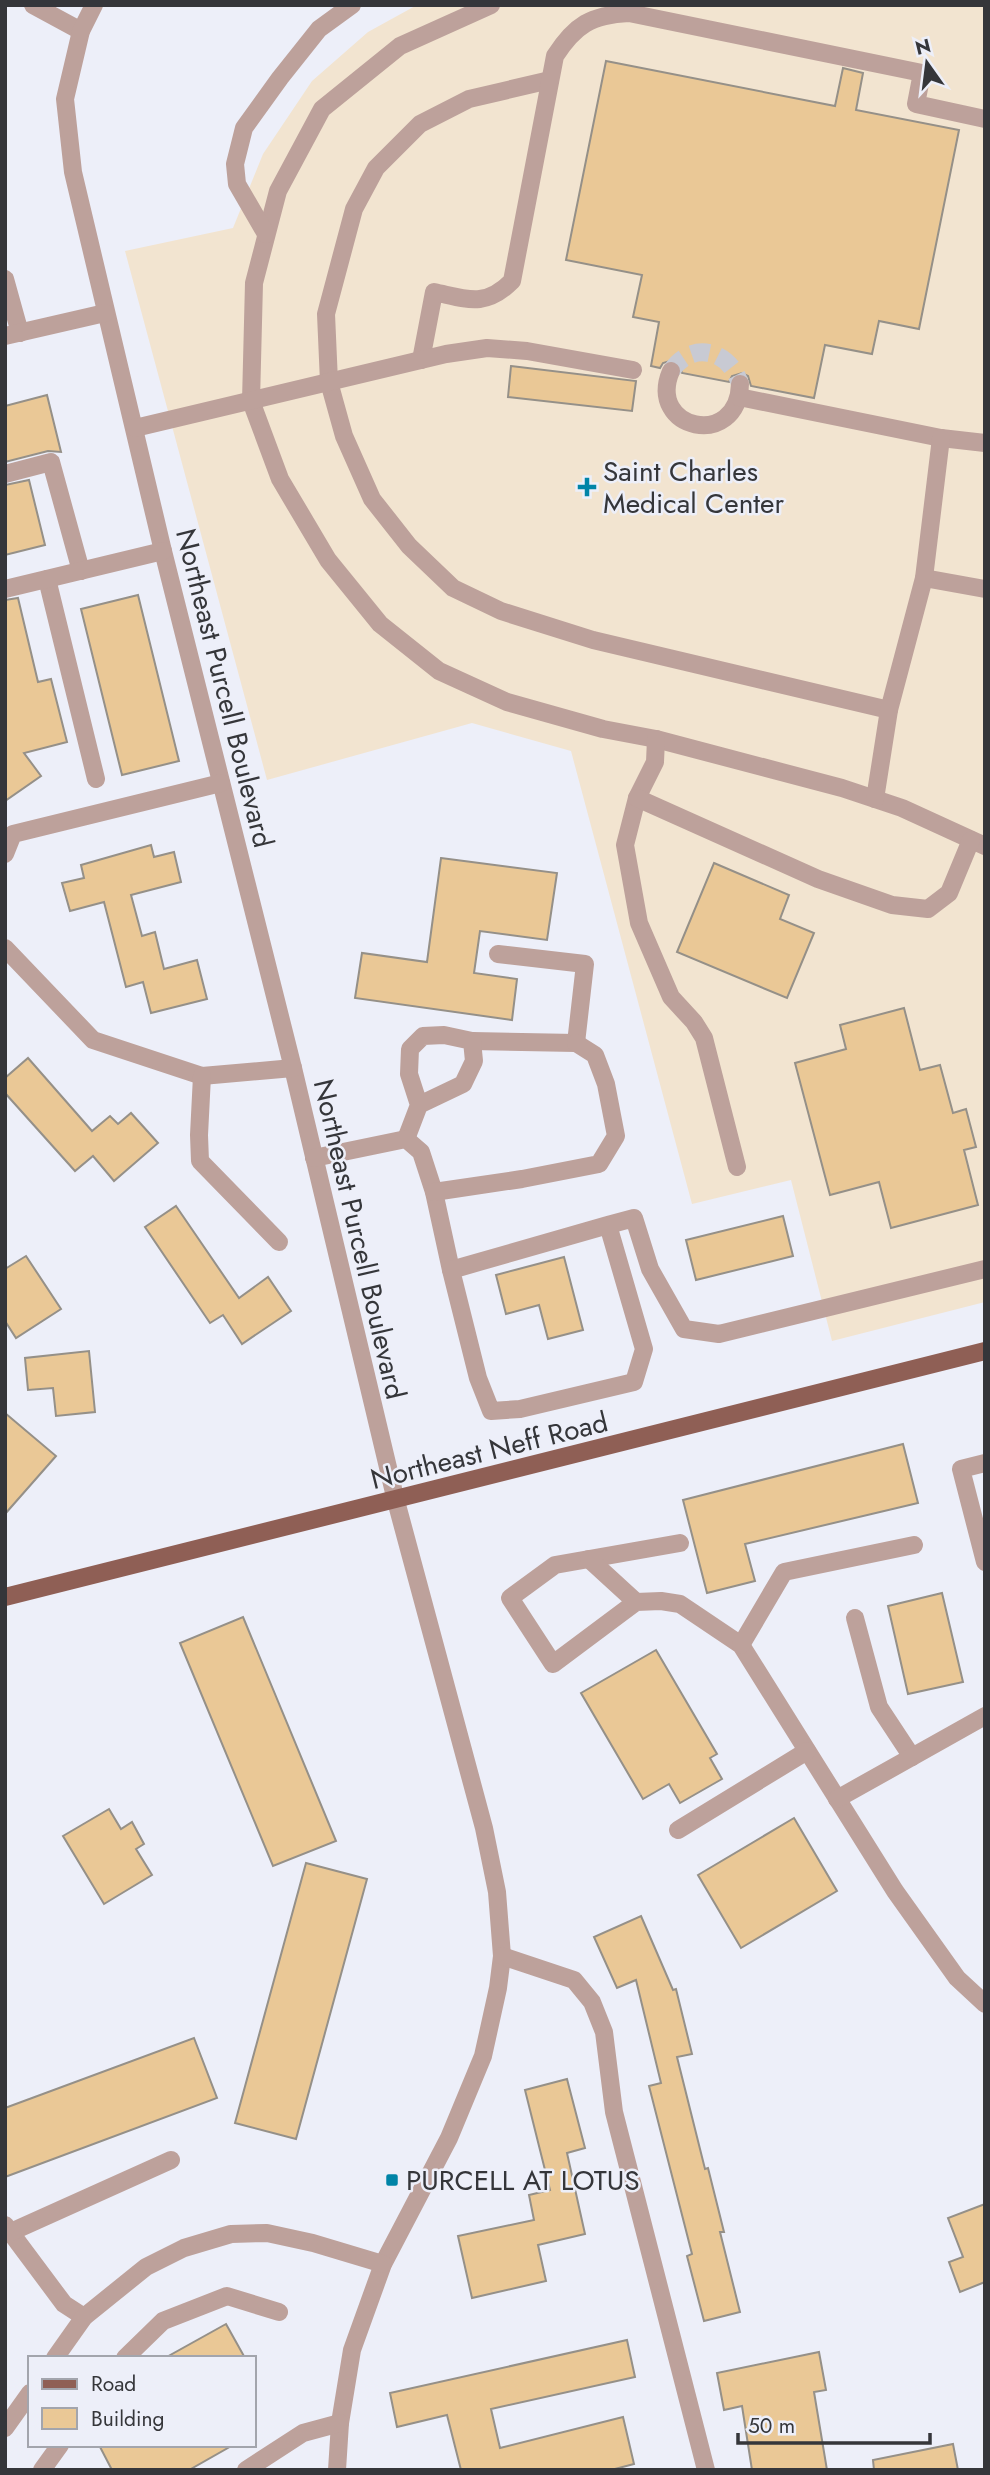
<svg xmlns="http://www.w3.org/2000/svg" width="990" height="2475" font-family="Jost,sans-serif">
<rect width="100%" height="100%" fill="#edeff9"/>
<path fill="#f2e4d0" d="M417,5H985V1302L832,1341L791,1180L692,1204L571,751L472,723L267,780L125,251L233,228L263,154L312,81L368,32Z"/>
<g fill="#eac896" stroke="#959088" stroke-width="2">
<path d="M606,61L835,106L843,68L863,73L856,110L959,130L919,329L879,321L872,354L825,345L814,398L751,386L748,376L742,373L732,376L729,382L682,373L679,363L673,360L663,363L660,368L651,366L659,322L633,317L642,275L566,260Z"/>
<path d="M511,366L636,381L632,411L508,397Z"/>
<path d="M47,395L61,452L48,451L5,462V406Z"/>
<path d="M29,480L45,545L5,555V485Z"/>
<path d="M138,595L179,761L122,775L81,609Z"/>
<path d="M18,598L38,682L51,679L67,742L24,753L41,776L5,801V600Z"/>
<path d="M151,845L154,857L174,852L181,882L131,895L142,936L155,932L164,969L197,960L207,999L151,1013L143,982L126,987L104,902L70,911L62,883L84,878L81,865Z"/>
<path d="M441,858L557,873L547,940L480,931L474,973L517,979L512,1020L355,998L362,953L427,962Z"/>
<path d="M714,863L789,895L780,919L814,933L787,998L677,952Z"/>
<path d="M904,1008L920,1070L940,1065L953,1113L966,1109L976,1147L964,1150L978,1205L891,1228L879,1182L830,1195L795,1063L846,1049L840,1025Z"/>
<path d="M28,1058L92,1131L110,1116L118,1124L131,1113L158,1143L114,1181L93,1156L75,1171L5,1093V1078Z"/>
<path d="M176,1206L239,1298L268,1277L291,1311L242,1344L223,1315L210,1323L145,1227Z"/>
<path d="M783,1216L793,1256L696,1280L686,1240Z"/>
<path d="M26,1256L61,1309L16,1338L5,1321V1269Z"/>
<path d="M564,1257L583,1330L548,1339L539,1305L506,1314L496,1275Z"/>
<path d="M89,1351L95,1412L56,1416L53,1388L28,1390L25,1358Z"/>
<path d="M5,1413L56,1456L5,1514Z"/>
<path d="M903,1444L918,1503L745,1544L755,1581L707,1593L683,1500Z"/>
<path d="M942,1593L963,1682L908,1694L888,1606Z"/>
<path d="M243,1617L336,1841L273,1866L180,1643Z"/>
<path d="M656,1650L717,1754L710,1758L722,1779L680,1803L669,1784L643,1799L581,1693Z"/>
<path d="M109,1809L121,1829L132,1822L144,1844L136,1849L152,1875L104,1904L63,1836Z"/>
<path d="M794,1818L837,1891L741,1948L698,1875Z"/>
<path d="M306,1863L367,1879L296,2139L235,2123Z"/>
<path d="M641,1916L673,1990L676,1989L692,2054L677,2057L705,2169L708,2168L724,2232H720L740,2312L704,2321L687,2256L692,2254L649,2086L661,2083L636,1980L617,1988L594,1937Z"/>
<path d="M194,2038L217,2098L5,2177V2108Z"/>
<path d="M567,2079L585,2148L567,2153L585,2234L538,2245L546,2281L472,2298L458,2236L534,2220L529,2195L550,2190L525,2090Z"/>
<path d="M985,2204V2282L960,2292L949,2262L963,2257L948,2218Z"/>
<path d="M226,2324L245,2358H165Z"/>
<path d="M627,2340L635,2377L491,2409L500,2448L623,2417L634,2464L611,2470H461L447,2415L397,2427L390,2393Z"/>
<path d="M819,2352L826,2390L814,2392L827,2470H752L742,2406L724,2410L717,2373Z"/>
<path d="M953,2444L958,2470H874L873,2460Z"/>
<path d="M99,2445H233L189,2470H112Z"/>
</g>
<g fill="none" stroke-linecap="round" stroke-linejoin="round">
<path stroke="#c8cad3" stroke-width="18" stroke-dasharray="18 9" stroke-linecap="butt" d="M671,371C692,340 730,350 740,384"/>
<g stroke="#bda19b" stroke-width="18">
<path d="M33,5L81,31"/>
<path d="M94,5L81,31L65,99L73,172L163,551L293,1068L396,1501L484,1828L497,1892L502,1956L498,1988L483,2056L449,2138L383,2264L352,2350L340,2423L337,2470"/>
<path d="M491,5L400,46L322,109L278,191L254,283L251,401L280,479L328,560L380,624L439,671L507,702L603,729L656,739L842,788L902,808L985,846"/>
<path d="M550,80L469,99L420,124L376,168L354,209L326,314L329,382L344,436L372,499L409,546L453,588L501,611L593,640L889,710"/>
<path d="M266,234L237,184L235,164L244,128L280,78L319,29L352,5"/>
<path d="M5,279L20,333"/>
<path d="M5,336L105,313"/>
<path d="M421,360L434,292C467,299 485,308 512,281L555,56C575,25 591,15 629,13L922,73L916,104L985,119"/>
<path d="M671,371C646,430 738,450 740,384"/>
<path d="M739,397L941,438L985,443"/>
<path d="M135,428L446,354L487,348L527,351L633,370"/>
<path d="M5,474L51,462L81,571"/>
<path d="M924,578L985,589"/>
<path d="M47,579L96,779"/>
<path d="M5,589L163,551"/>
<path d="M656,739L655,762L637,798L625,845L639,923L671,997L694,1022L704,1038L737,1167"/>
<path d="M637,798L818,879L892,905L928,909L949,893L971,840"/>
<path d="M875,799L889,710L924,578L941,438"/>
<path d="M5,854L13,834L221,783"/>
<path d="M5,948L93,1040L202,1076L293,1068"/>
<path d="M472,1041L576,1043L585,964L498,954"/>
<path d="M202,1076L199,1135L200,1161L279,1242"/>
<path d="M406,1139L419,1105L409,1074L410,1049L423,1036L444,1035L472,1041L474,1061L463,1084L419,1105"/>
<path d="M314,1158L406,1139L421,1152L434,1192L451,1270"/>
<path d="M434,1192L522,1179L599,1164L616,1136L606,1084L595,1055L576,1043"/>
<path d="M608,1225L644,1349L634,1382L520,1409L491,1411L478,1378L451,1270L608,1225L634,1218L650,1269L684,1329L719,1334L985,1269"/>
<path d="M985,1463L961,1469L985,1562"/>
<path d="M680,1543L555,1565L510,1598L553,1664L636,1602L661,1601L680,1604L741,1645L895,1891L957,1978L985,2004"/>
<path d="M589,1559L636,1602"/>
<path d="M855,1618L879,1707L912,1757"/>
<path d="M741,1645L784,1572L914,1545"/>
<path d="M837,1799L985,1716"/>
<path d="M678,1830L807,1751"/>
<path d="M502,1956L574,1980L592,2002L604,2032L614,2112L706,2470"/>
<path d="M5,2225L64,2304L84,2317"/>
<path d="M11,2232L171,2160"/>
<path d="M55,2358L84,2317L146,2267L184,2248L231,2234L267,2233L313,2243L383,2264"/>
<path d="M125,2358L163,2321L227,2296L279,2312"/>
<path d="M5,2428L30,2393"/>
<path d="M42,2470L60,2445"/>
<path d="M246,2470L303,2433L340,2423"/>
</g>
<path stroke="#8f5f55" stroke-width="18" d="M5,1597L985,1351"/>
</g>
<g fill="#0084a7" stroke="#edeff9" stroke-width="2.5">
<path d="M583.5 476.5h7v7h7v7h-7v7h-7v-7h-7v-7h7z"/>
<rect x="385" y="2173" width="14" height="14" rx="3.5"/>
</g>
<g text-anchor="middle" stroke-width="5" stroke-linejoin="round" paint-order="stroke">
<g font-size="28" fill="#35363a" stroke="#edeff9" text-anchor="start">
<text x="603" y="481">Saint Charles<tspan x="603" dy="32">Medical Center</tspan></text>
<text x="406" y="2190">PURCELL AT LOTUS</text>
</g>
<g font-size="28" fill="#35363a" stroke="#edeff9">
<text transform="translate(225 688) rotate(76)" y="10">Northeast Purcell Boulevard</text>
<text transform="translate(360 1239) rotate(77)" y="10">Northeast Purcell Boulevard</text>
<text transform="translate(489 1450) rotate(-14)" y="10">Northeast Neff Road</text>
</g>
</g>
<rect width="990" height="2475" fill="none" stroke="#35363a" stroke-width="14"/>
<rect x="28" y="2356" width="228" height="91" fill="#edeff9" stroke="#a3a5ad" stroke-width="2"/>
<rect x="42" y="2379" width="35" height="10" fill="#8f5f55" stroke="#a3a5ad" stroke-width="2"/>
<text x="91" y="2391" font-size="21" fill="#35363a">Road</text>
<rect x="42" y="2408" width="35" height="21" fill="#eac896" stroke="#a3a5ad" stroke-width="2"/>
<text x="91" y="2426" font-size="21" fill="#35363a">Building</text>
<g transform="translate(927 63) rotate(346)" stroke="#edeff9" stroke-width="5" paint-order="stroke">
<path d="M0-5L12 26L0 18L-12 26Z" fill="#35363a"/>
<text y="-10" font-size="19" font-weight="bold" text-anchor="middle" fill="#35363a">N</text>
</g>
<path d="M738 2433v10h192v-10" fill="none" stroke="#35363a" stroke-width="3.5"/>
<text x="748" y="2433" font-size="21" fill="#35363a" stroke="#edeff9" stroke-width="5" paint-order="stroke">50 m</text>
</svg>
